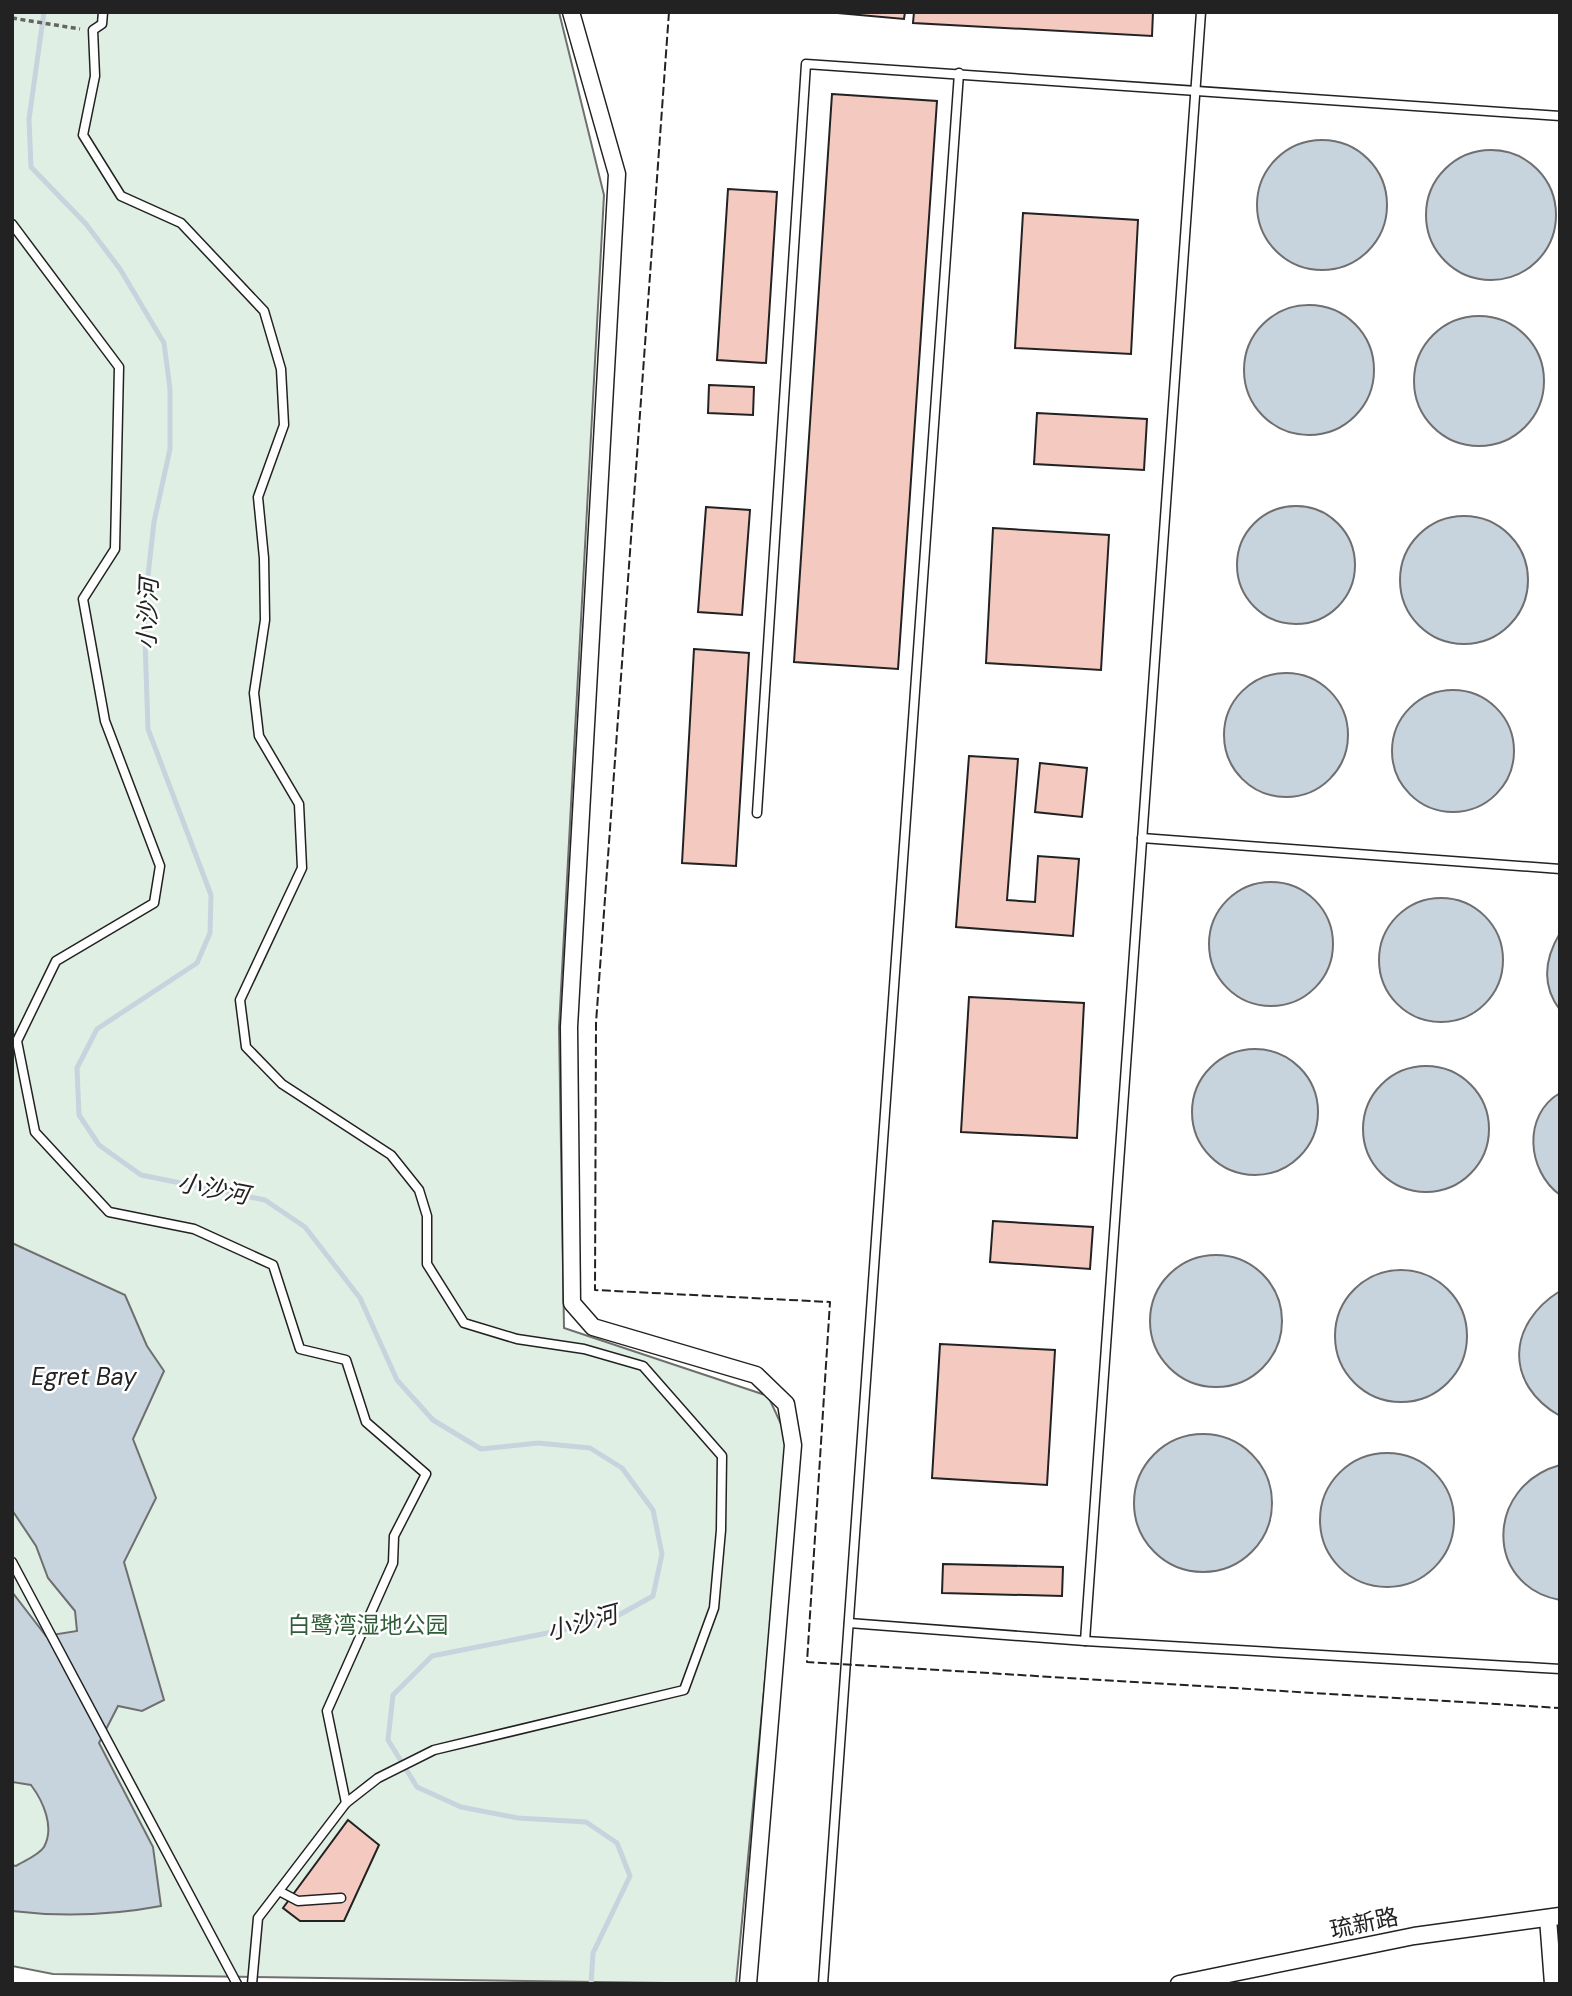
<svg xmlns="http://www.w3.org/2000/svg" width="1572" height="1996" font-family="'DM Sans','Noto Sans SC',sans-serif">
<rect width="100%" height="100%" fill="#fff"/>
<path fill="#e0efe3" stroke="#6f6f6f" stroke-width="2" d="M12,12H559L604,195L559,1027L564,1328L768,1396L788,1439L736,1984L53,1974L12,1966Z"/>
<g fill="#c7d3dd" stroke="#6f6f6f" stroke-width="2">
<circle cx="1322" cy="205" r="65"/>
<circle cx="1491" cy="215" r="65"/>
<circle cx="1309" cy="370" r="65"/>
<circle cx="1479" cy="381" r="65"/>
<circle cx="1296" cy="565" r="59"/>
<circle cx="1464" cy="580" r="64"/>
<circle cx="1286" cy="735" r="62"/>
<circle cx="1453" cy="751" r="61"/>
<circle cx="1271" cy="944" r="62"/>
<circle cx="1441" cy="960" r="62"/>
<path d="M1560,933V1010C1541,985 1545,958 1560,933Z"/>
<circle cx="1255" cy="1112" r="63"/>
<circle cx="1426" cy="1129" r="63"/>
<path d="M1560,1093V1195C1527,1171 1522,1115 1560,1093Z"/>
<path d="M12,1243L125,1295L147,1346L164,1371L133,1439L156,1498L124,1562L164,1700L142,1711L118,1706L99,1743L153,1847L161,1906C113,1915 61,1917 12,1911V1865L16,1866C24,1861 39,1855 44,1847C55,1827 43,1801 31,1785L12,1782V1592L46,1636L77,1631L75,1611L48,1578L36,1546L12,1510Z"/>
<circle cx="1216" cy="1321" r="66"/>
<circle cx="1401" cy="1336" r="66"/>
<path d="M1560,1291V1416C1504,1384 1507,1324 1560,1291Z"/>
<circle cx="1203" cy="1503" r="69"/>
<circle cx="1387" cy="1520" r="67"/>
<path d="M1560,1465V1600C1484,1586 1485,1486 1560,1465Z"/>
</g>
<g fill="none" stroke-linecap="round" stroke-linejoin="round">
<path stroke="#c7d3dd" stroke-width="5" d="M44,12L29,119L31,167L86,224L120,269L164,343L170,389V449L154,522L144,611L148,729L211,895L210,933L197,963L97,1029L77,1068L79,1115L99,1145L141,1175L265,1200L305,1227L360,1298L397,1380L433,1420L481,1449L538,1443L590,1448L622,1468L653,1510L662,1554L653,1596L608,1621L432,1656L393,1695L388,1740L417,1787L461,1807L518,1818L586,1822L617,1843L630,1876L593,1953L591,1984"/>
</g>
<g fill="#f3c9c0" stroke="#222" stroke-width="2">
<path d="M826,12H905L904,19Z"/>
<path d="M914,12H1153L1152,36L913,23Z"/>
<path d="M832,94L937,101L898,669L794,662Z"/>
<path d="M728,189L777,192L766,363L717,360Z"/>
<path d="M1023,213L1138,220L1131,354L1015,348Z"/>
<path d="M709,385L754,387L753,415L708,413Z"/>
<path d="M1037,413L1147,419L1144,470L1034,464Z"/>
<path d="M706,507L750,510L742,615L698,612Z"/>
<path d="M993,528L1109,535L1101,670L986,663Z"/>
<path d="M694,649L749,653L736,866L682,863Z"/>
<path d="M969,756L1018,759L1007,900L1035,902L1038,856L1079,859L1073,936L956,927Z"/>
<path d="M1040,763L1087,768L1082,817L1035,812Z"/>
<path d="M969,997L1084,1003L1077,1138L961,1132Z"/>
<path d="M993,1221L1093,1227L1090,1269L990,1262Z"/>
<path d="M940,1344L1055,1350L1047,1485L932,1478Z"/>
<path d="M943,1564L1063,1567L1062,1596L942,1593Z"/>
<path d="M348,1820L379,1845L344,1921H300L283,1908Z"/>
</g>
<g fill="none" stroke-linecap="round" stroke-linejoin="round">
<defs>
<g id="service">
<path d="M103,12L102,24L93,30L95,76L83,135L121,196L181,223L264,311L281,369L284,425L258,497L264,558L265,620L254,693L259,736L299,804L302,868L240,1000L246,1047L282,1084L391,1155L419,1190L427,1216V1264L464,1323L517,1339L584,1349L643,1366L722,1456L721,1530L714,1608L684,1690L434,1750L378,1778L346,1803L258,1918L252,1984"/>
<path d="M12,224L119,367L115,549L83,599L105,721L160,866L154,903L56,961L17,1041L35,1132L109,1212L194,1229L273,1265L300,1349L346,1360L366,1422L426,1474L394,1536L393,1563L327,1711L346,1803"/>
<path d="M757,813L806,64L1560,116"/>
<path d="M1142,838L1560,869"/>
<path d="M12,1562L237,1984"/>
<path d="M849,1623L1085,1641L1560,1669"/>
<path d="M1085,1641L1201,12"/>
<path d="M279,1891L298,1901L341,1898"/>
<path d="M823,1984L959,73"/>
</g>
<g id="minor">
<path d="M571,12L617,174L569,1027L572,1303L593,1327L756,1375L786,1404L793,1445L748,1984"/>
<path d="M1548,1918L1553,1984"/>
<path d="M1179,1984L1414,1936L1560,1916"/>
</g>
</defs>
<use href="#service" stroke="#222" stroke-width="11"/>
<use href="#minor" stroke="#222" stroke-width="19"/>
<path stroke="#646464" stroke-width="3.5" stroke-dasharray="5 3.5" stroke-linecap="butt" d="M12,18L80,29"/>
<use href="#service" stroke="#fff" stroke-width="8"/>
<use href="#minor" stroke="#fff" stroke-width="16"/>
<path stroke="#222" stroke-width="2" stroke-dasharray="9 3.5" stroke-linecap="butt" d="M669,12L596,1023L595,1290L830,1302L807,1662L1560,1708"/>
</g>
<g text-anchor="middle" stroke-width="5" stroke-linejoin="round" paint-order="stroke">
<g font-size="23" fill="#2f5e38" stroke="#fff">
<text x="368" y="1633">白鹭湾湿地公园</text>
</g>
<g font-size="23" fill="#222" stroke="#fff">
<text transform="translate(1364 1923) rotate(-12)" y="8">琉新路</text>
</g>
<g font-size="24" font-style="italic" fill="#222" stroke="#fff">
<text transform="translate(148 614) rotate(-88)" y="8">小沙河</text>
<text transform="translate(213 1189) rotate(11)" y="8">小沙河</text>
<text x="84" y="1385">Egret Bay</text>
<text transform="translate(582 1623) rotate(-15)" y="8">小沙河</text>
</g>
</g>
<rect width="1572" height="1996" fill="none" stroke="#222222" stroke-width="28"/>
</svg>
